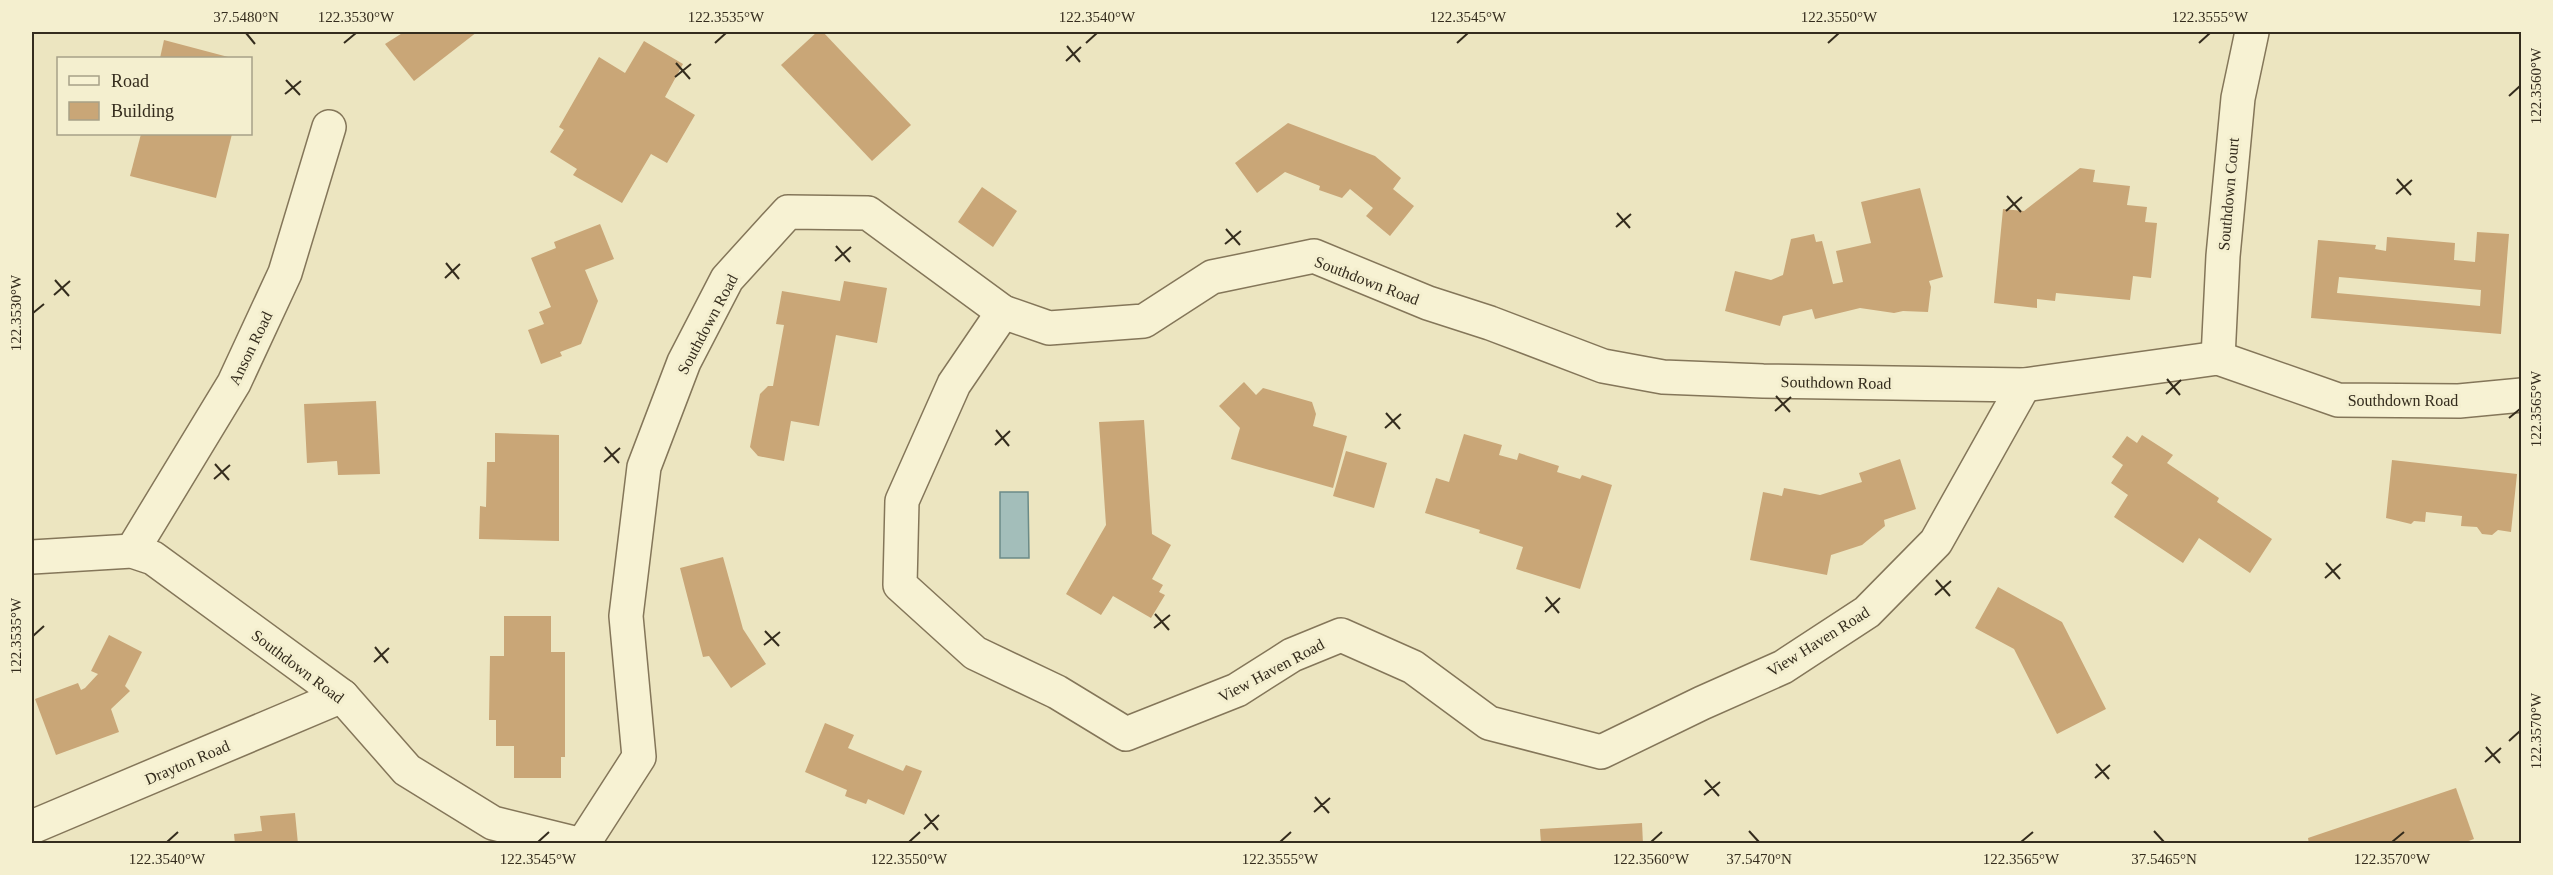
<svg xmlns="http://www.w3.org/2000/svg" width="2553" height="875" font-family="'Times New Roman',serif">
<rect width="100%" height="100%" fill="#ece5c0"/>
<path fill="#a3beba" stroke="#6b8b88" stroke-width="1.5" d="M1000,492H1028L1029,558H1000Z"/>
<g fill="#c9a677" fill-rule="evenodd">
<path d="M404,32H477L414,81L385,44Z"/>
<path d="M817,32H823L911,125L872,161L781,65Z"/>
<path d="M164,40L232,58H160Z"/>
<path d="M644,41L683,64L665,97L695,115L667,163L651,154L622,203L573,175L577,169L550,152L564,130L559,127L599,57L625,73Z"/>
<path d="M1288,123L1375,156L1401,178L1393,189L1414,206L1390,236L1366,216L1373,208L1350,189L1342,198L1319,190L1320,186L1285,172L1257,193L1235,163Z"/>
<path d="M141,134H232L216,198L130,176Z"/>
<path d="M2080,168L2095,170L2093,182L2130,186L2127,205L2147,207L2145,222L2157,223L2151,278L2133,276L2130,300L2056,293L2055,301L2037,299V308L1994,303L2003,209L2024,211Z"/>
<path d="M982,187L1017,211L993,247L958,222Z"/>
<path d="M1920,188L1943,277L1929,281L1931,287L1928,312L1903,311L1894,313L1860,308L1815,319L1812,309L1783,316L1780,326L1725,311L1735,271L1771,280L1783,275L1791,239L1814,234L1816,242L1822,241L1833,284L1843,282L1836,251L1871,243L1861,202Z"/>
<path d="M600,224L614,259L585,270L598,301L581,344L560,352L562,356L541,364L528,330L544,324L539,312L551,307L531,258L556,248L554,242Z"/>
<path d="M2477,232L2509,234L2501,334L2311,318L2318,240L2376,245L2375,249L2386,251L2387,237L2455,243L2454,260L2475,262ZM2339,277L2481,290L2480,306L2337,293Z"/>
<path d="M844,281L887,288L877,343L836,335L819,426L791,421L784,461L758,456L750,447L760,394L768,386H773L784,325L776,324L782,291L840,301Z"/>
<path d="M1244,382L1256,395L1263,388L1312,402L1316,414L1313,426L1347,436L1333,488L1231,459L1240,428L1219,406Z"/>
<path d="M376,401L380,474L338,475L337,461L307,463L304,404Z"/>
<path d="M1144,420L1152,534L1171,545L1152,579L1163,585L1159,592L1165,595L1151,618L1113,596L1101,615L1066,594L1106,525L1099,422Z"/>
<path d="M495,433L559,435V541L479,539L480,506L486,507L487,462H495Z"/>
<path d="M1464,434L1502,445L1499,455L1517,460L1519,453L1559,466L1557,472L1580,479L1582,475L1612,485L1580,589L1516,569L1523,547L1479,533L1480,530L1425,513L1436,478L1449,482Z"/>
<path d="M2142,435L2173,455L2167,463L2219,498L2217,502L2272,539L2250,573L2199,538L2183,563L2114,517L2128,495L2111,483L2123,465L2112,457L2127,436L2137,443Z"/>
<path d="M1346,451L1387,463L1374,508L1333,496Z"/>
<path d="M1900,459L1916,509L1884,520L1885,526L1862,545L1831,555L1827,575L1750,560L1763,492L1782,496L1784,488L1820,495L1862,482L1859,473Z"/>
<path d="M2392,460L2517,474L2511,532L2498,530L2492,535L2482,534L2477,527L2461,526L2462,516L2426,512L2425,522L2414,521L2411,524L2386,518Z"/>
<path d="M723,557L743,629L766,664L731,688L709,656L703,657L680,568Z"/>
<path d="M1998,587L2062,622L2106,709L2057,734L2014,649L1975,628Z"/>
<path d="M504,616H551V652H565V757H561V778H514V746H496V720H489L490,656H504Z"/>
<path d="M109,635L142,652L125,686L130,691L111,709L119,732L56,755L35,699L78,683L81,690L85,688L98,674L91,671Z"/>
<path d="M825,723L854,735L848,748L903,771L906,765L922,771L904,815L868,799L866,804L845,796L847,790L805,772Z"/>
<path d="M2456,788L2474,839L2460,844H2309L2308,838Z"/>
<path d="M295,813L298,844H235L234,834L262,831L260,816Z"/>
<path d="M1642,823L1643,844H1541L1540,829Z"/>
</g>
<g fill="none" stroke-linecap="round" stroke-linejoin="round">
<defs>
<g id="minor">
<path d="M1003,312L954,384L902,501L900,585L975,653L1057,692L1126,734L1237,690L1292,655L1341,635L1413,667L1489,723L1601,752L1702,703L1783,667L1867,612L1936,542L2024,385"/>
<path d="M2218,358L2223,256L2238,98L2252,32"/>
<path d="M132,551L234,383L285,273L329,127"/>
<path d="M32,557L132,551L153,558L342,696L407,770L493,823L578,844"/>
<path d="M32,827L342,696"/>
<path d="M583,844L639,757L626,616L644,467L684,362L727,279L788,212L868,213L1003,312L1049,328L1144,321L1212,277L1314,256L1428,303L1490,323L1603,366L1663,377L1763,381L2024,385L2218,358L2338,400L2459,401L2522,395"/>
</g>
</defs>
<use href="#minor" stroke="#847659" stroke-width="36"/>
<use href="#minor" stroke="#f7f2d3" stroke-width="33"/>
</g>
<path fill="none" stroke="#342c1d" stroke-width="2" d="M246,33L255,44M344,43L356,33M715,43L726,33M1086,43L1097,33M1457,43L1468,33M1828,43L1839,33M2199,43L2210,33M1067,46L1080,62M1066,61L1081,47M676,63L690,79M675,77L691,64M286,80L300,95M285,94L301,81M2509,96L2520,86M2397,179L2411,195M2396,194L2412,180M2007,196L2021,212M2006,211L2022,197M1617,213L1630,228M1616,227L1631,214M1226,229L1240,245M1225,244L1241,231M836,246L850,262M835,261L851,247M446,263L459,279M445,278L460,264M55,280L69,296M54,295L70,281M33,313L44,304M2167,379L2180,395M2166,394L2181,380M1776,396L1790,412M1775,411L1791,397M1386,413L1400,429M2509,418L2520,409M1385,428L1401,414M996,430L1009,446M995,445L1010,431M605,447L619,463M604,462L620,448M215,464L229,480M214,479L230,465M2326,563L2340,579M2325,578L2341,564M1936,580L1950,596M1935,595L1951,581M1546,597L1559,613M1545,612L1560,598M1155,614L1169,630M1154,628L1170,615M765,631L779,646M33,636L44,626M764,645L780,632M375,647L388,663M374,662L389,648M2509,741L2520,731M2486,747L2500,763M2485,762L2501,748M2096,764L2109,779M2095,778L2110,765M1705,780L1719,796M1704,795L1720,782M1315,797L1329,813M1314,812L1330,798M925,814L938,830M924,829L939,815M1749,831L1759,842M2154,831L2164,842M167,842L178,832M538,842L549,832M909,842L920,832M1280,842L1291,832M1651,842L1662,832M2021,842L2033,832M2392,842L2404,832"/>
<g text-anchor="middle" stroke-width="6" stroke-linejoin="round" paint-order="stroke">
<g font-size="16" fill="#342c1d" stroke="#f4efcf">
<text transform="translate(2228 194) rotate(-85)" y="6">Southdown Court</text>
<text transform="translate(1367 280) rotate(21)" y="6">Southdown Road</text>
<text transform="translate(707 324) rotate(-62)" y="6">Southdown Road</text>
<text transform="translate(250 348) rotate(-64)" y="6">Anson Road</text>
<text transform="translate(1836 382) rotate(1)" y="6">Southdown Road</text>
<text x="2403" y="406">Southdown Road</text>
<text transform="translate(1818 641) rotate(-32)" y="6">View Haven Road</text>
<text transform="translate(298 666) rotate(37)" y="6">Southdown Road</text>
<text transform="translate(1271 670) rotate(-28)" y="6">View Haven Road</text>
<text transform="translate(187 762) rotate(-23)" y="6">Drayton Road</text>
</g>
</g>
<rect width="2553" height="875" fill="none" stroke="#f4efcf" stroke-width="66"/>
<rect x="57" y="57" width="195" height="78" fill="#f4efcf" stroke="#a7a188" stroke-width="1.5"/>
<rect x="69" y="76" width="30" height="9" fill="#f7f2d3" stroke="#a7a188" stroke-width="1.5"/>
<text x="111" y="87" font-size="18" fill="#342c1d">Road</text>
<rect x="69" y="102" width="30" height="18" fill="#c9a677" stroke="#a7a188" stroke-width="1.5"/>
<text x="111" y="117" font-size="18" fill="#342c1d">Building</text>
<rect x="33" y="33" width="2487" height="809" fill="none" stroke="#342c1d" stroke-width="2"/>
<g font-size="15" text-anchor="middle" fill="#342c1d">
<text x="246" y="22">37.5480°N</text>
<text x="356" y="22">122.3530°W</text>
<text x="726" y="22">122.3535°W</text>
<text x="1097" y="22">122.3540°W</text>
<text x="1468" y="22">122.3545°W</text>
<text x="1839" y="22">122.3550°W</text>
<text x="2210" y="22">122.3555°W</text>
<text transform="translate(2536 86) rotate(-90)" y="5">122.3560°W</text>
<text transform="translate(16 313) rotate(-90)" y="5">122.3530°W</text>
<text transform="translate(2536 409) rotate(-90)" y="5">122.3565°W</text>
<text transform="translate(16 636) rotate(-90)" y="5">122.3535°W</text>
<text transform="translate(2536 731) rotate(-90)" y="5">122.3570°W</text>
<text x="167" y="864">122.3540°W</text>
<text x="538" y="864">122.3545°W</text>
<text x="909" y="864">122.3550°W</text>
<text x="1280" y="864">122.3555°W</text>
<text x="1651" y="864">122.3560°W</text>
<text x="1759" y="864">37.5470°N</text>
<text x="2021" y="864">122.3565°W</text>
<text x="2164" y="864">37.5465°N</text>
<text x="2392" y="864">122.3570°W</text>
</g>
</svg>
